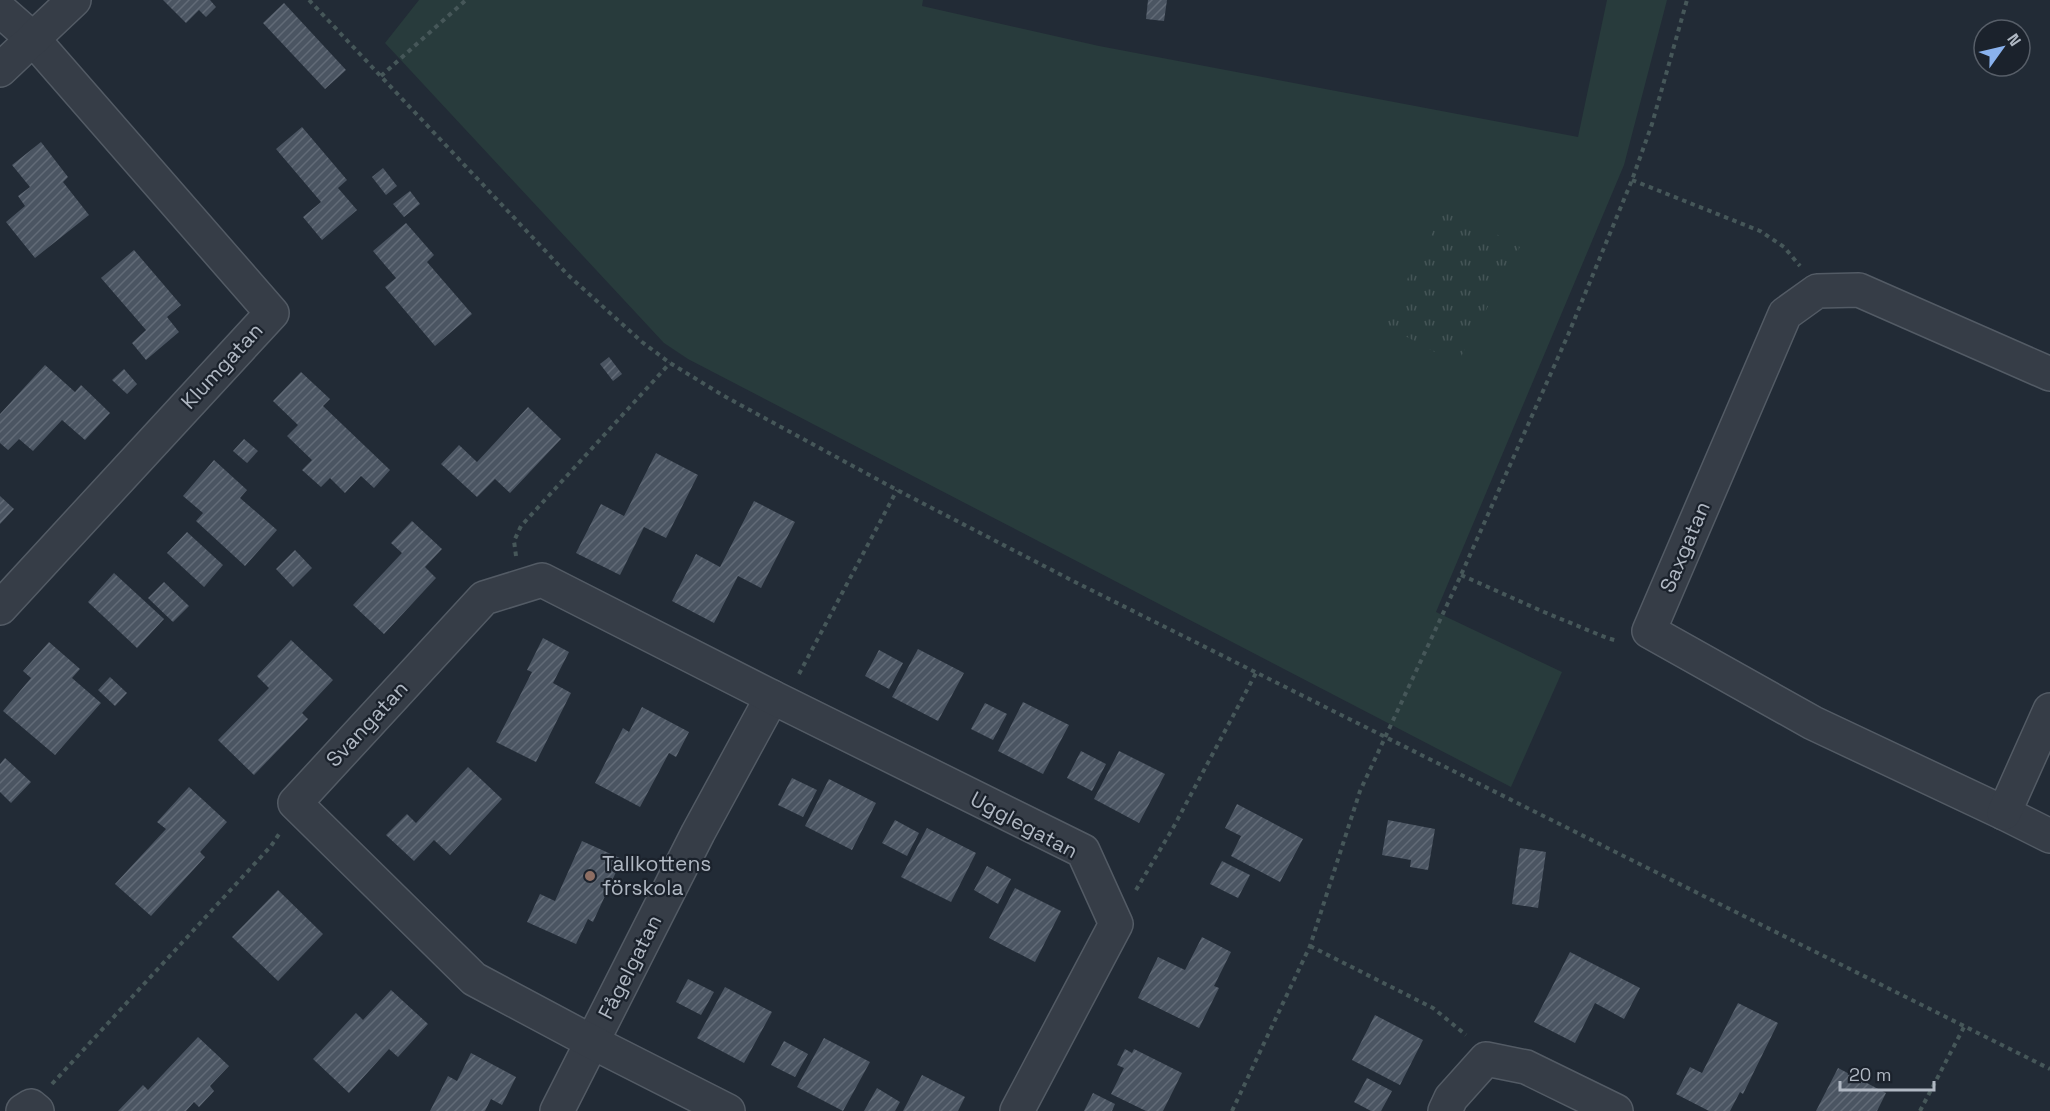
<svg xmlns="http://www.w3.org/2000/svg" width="2050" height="1111" font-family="'Space Grotesk',sans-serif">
<defs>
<pattern id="park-tufts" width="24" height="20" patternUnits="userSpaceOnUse" patternTransform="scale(1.5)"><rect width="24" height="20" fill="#283b3c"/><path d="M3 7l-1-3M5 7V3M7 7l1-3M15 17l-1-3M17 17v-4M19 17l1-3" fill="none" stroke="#455557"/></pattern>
<pattern id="building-hatch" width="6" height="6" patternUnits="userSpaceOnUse" patternTransform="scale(1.5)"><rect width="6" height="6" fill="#4b5562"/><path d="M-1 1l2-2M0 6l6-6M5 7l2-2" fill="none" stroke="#626b77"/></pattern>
</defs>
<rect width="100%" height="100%" fill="#222b36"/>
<path fill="#283b3c" d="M419,0H923L922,6L1099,46L1578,137L1607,0H1667L1624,165L1436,612L1562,672L1511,787L688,359L664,343L385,43Z"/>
<path fill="url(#park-tufts)" d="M1446,207L1520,247L1457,364L1383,324Z"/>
<g fill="url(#building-hatch)">
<path d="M163,0H210L216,7L206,17L199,10L186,23Z"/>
<path d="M1148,0H1167L1164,21L1146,19Z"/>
<path d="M284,3L346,70L325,89L263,23Z"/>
<path d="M302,127L347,180L338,188L357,210L322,240L303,217L321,202L276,149Z"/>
<path d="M41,142L68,177L63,182L89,215L35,258L6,222L25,206L18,196L30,187L12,165Z"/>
<path d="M383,168L397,186L386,195L372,177Z"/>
<path d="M410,191L420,204L404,217L393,204Z"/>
<path d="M406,223L434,255L427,262L472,314L435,346L385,287L396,278L373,251Z"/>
<path d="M134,250L181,305L167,317L179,332L146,360L132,343L146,330L101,278Z"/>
<path d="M609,357L622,374L613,381L600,364Z"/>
<path d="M45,365L75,392L81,385L110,413L85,440L62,420L33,451L19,439L8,450L0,443V414Z"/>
<path d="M124,369L137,384L127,394L112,380Z"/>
<path d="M301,372L330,399L323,406L390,470L374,488L361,476L345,493L330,478L321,487L302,470L312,460L287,436L298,425L273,401Z"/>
<path d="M528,407L561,439L510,493L495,479L477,497L441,464L459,445L477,462Z"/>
<path d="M244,439L258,451L247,463L233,451Z"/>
<path d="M656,453L698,475L666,538L644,527L620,575L576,553L601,504L624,516Z"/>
<path d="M214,460L247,490L240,498L277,530L245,566L196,521L203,513L183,496Z"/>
<path d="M0,496L14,509L0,524Z"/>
<path d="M754,501L795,522L761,588L738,576L714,623L672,601L696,554L720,567Z"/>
<path d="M412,521L442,549L425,567L436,578L384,634L353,605L402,553L391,543Z"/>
<path d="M187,532L223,565L204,587L167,553Z"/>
<path d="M295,550L312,568L293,587L276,569Z"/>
<path d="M114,573L164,619L137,648L88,602Z"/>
<path d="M164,582L189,606L173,622L148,598Z"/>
<path d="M543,638L569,652L553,683L571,693L536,762L496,742L532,672L527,670Z"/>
<path d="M291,640L333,680L302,713L308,719L254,775L218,740L269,688L257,676Z"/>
<path d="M49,642L80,669L72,678L101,703L55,755L3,711L31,678L23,671Z"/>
<path d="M918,649L964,673L938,721L892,697Z"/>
<path d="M879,650L903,663L889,689L865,676Z"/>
<path d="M110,677L127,693L115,706L98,690Z"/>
<path d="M1023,702L1069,725L1043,774L998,751Z"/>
<path d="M985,703L1007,714L993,740L971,729Z"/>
<path d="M642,707L689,732L676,757L669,753L640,807L595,783L623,728L629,732Z"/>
<path d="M1081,751L1106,764L1092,791L1067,778Z"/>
<path d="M1119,751L1165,774L1139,823L1094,799Z"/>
<path d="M5,758L31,782L11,803L0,792V764Z"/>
<path d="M468,767L502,799L450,855L434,840L414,861L386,835L407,814L416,823Z"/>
<path d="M792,778L817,790L803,817L778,805Z"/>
<path d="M829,779L876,803L852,850L805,826Z"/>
<path d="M189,787L227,822L200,852L205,857L151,916L115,884L166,829L157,822Z"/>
<path d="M1237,804L1303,839L1280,882L1231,856L1241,836L1225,828Z"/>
<path d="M895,820L919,833L907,856L882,843Z"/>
<path d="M1388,820L1435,829L1428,870L1410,867L1411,860L1382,855Z"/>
<path d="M927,828L976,853L951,902L901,877Z"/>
<path d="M582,841L622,859L593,922L588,919L576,944L527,922L540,894L555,901Z"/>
<path d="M1520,848L1546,852L1538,908L1512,904Z"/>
<path d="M1222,861L1250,875L1238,898L1210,884Z"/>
<path d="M987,866L1011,879L998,904L974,890Z"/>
<path d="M1015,888L1061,911L1035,962L989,938Z"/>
<path d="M278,890L323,934L278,981L232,937Z"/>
<path d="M1202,937L1231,952L1214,986L1219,988L1199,1028L1138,998L1158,957L1185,970Z"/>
<path d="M1570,952L1640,988L1624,1019L1595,1003L1575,1043L1534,1022Z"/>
<path d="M688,979L714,992L701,1015L676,1002Z"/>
<path d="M725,987L772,1012L744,1063L697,1038Z"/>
<path d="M391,990L428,1024L398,1057L389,1049L349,1093L313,1059L356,1013L363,1020Z"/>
<path d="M1738,1003L1778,1023L1743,1094L1740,1092L1730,1111H1709L1676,1094L1690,1067L1702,1073Z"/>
<path d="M1375,1015L1423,1040L1400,1085L1352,1060Z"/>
<path d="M198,1037L229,1066L210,1086L214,1091L199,1107L194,1102L186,1111H118L143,1085L148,1090Z"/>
<path d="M824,1038L870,1062L843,1111L797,1087Z"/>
<path d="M784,1041L808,1054L795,1077L771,1065Z"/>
<path d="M1125,1049L1132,1053L1134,1049L1182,1073L1163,1111H1146L1111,1094L1124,1068L1117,1065Z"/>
<path d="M471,1053L516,1077L502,1105L491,1099L485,1111H430L448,1076L457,1081Z"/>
<path d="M1838,1068L1886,1093L1877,1111H1816Z"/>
<path d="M922,1075L965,1097L958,1111H903Z"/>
<path d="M1367,1078L1392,1091L1381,1111H1371L1354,1102Z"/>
<path d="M877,1088L900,1102L895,1111H864Z"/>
<path d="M1093,1093L1115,1104L1112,1111H1084Z"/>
</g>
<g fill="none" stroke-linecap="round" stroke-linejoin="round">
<defs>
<g id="minor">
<path d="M0,10L33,39L272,313L0,608"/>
<path d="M0,70L74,0"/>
<path d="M2050,374L1859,290L1817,291L1785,314L1649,631L1813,723L2004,813L2050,836"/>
<path d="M2004,813L2050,710"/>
<path d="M23,1111L31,1106L37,1111"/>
<path d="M557,1111L698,833L772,697"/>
<path d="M728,1111L592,1042L474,979L295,803L484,598L542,580L772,697L1083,851L1116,924L1017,1111"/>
<path d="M1445,1111L1451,1098L1486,1059L1526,1067L1616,1111"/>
</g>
</defs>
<use href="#minor" stroke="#535b65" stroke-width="36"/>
<g stroke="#465759" stroke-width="4" stroke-dasharray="4.5 4.5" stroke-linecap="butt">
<path d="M309,0L568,275L642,342L670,363L724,396L897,490L1075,582L2050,1069"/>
<path d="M381,76L466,0"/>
<path d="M1632,180L1760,231L1784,247L1800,266"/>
<path d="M516,556L514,541L521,526L670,363"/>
<path d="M1461,575L1544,612L1607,638L1618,641"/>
<path d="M799,674L897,490"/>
<path d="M1136,890L1173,828L1256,673"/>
<path d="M1310,946L1433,1008L1466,1035"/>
<path d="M52,1084L271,846L279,834"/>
<path d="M1232,1111L1310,946L1360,791L1461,575L1568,335L1632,180L1652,124L1687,0"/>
<path d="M1920,1111L1964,1027"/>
</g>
<use href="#minor" stroke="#363d47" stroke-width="33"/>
</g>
<circle fill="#8d6e63" stroke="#1b222c" stroke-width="2" cx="590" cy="876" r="6"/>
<g text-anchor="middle" stroke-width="4.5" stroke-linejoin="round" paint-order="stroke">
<g font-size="21" fill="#b0b8c3" stroke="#1b222c">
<text transform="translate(222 366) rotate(-47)" y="7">Klumgatan</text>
<text transform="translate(1685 547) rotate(-67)" y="7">Saxgatan</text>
<text transform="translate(367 724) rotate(-47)" y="7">Svangatan</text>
<text transform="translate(1024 825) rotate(28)" y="7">Ugglegatan</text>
<text transform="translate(630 967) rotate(-63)" y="7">Fågelgatan</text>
</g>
<g font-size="21" fill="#b0b8c3" stroke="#1b222c" text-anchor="start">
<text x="602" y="871">Tallkottens<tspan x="602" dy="24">förskola</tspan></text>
</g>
</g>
<g transform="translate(2002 48) rotate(56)"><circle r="28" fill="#1b222c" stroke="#575e68" stroke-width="1.5"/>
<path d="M0-4.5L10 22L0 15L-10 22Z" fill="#8ab2ee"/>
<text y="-9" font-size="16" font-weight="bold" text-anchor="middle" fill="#b0b8c3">N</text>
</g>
<path d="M1840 1081v9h94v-9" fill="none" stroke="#b0b8c3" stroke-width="3"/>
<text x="1849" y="1081" font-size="18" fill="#b0b8c3" stroke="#1b222c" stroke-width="4.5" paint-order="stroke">20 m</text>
</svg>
